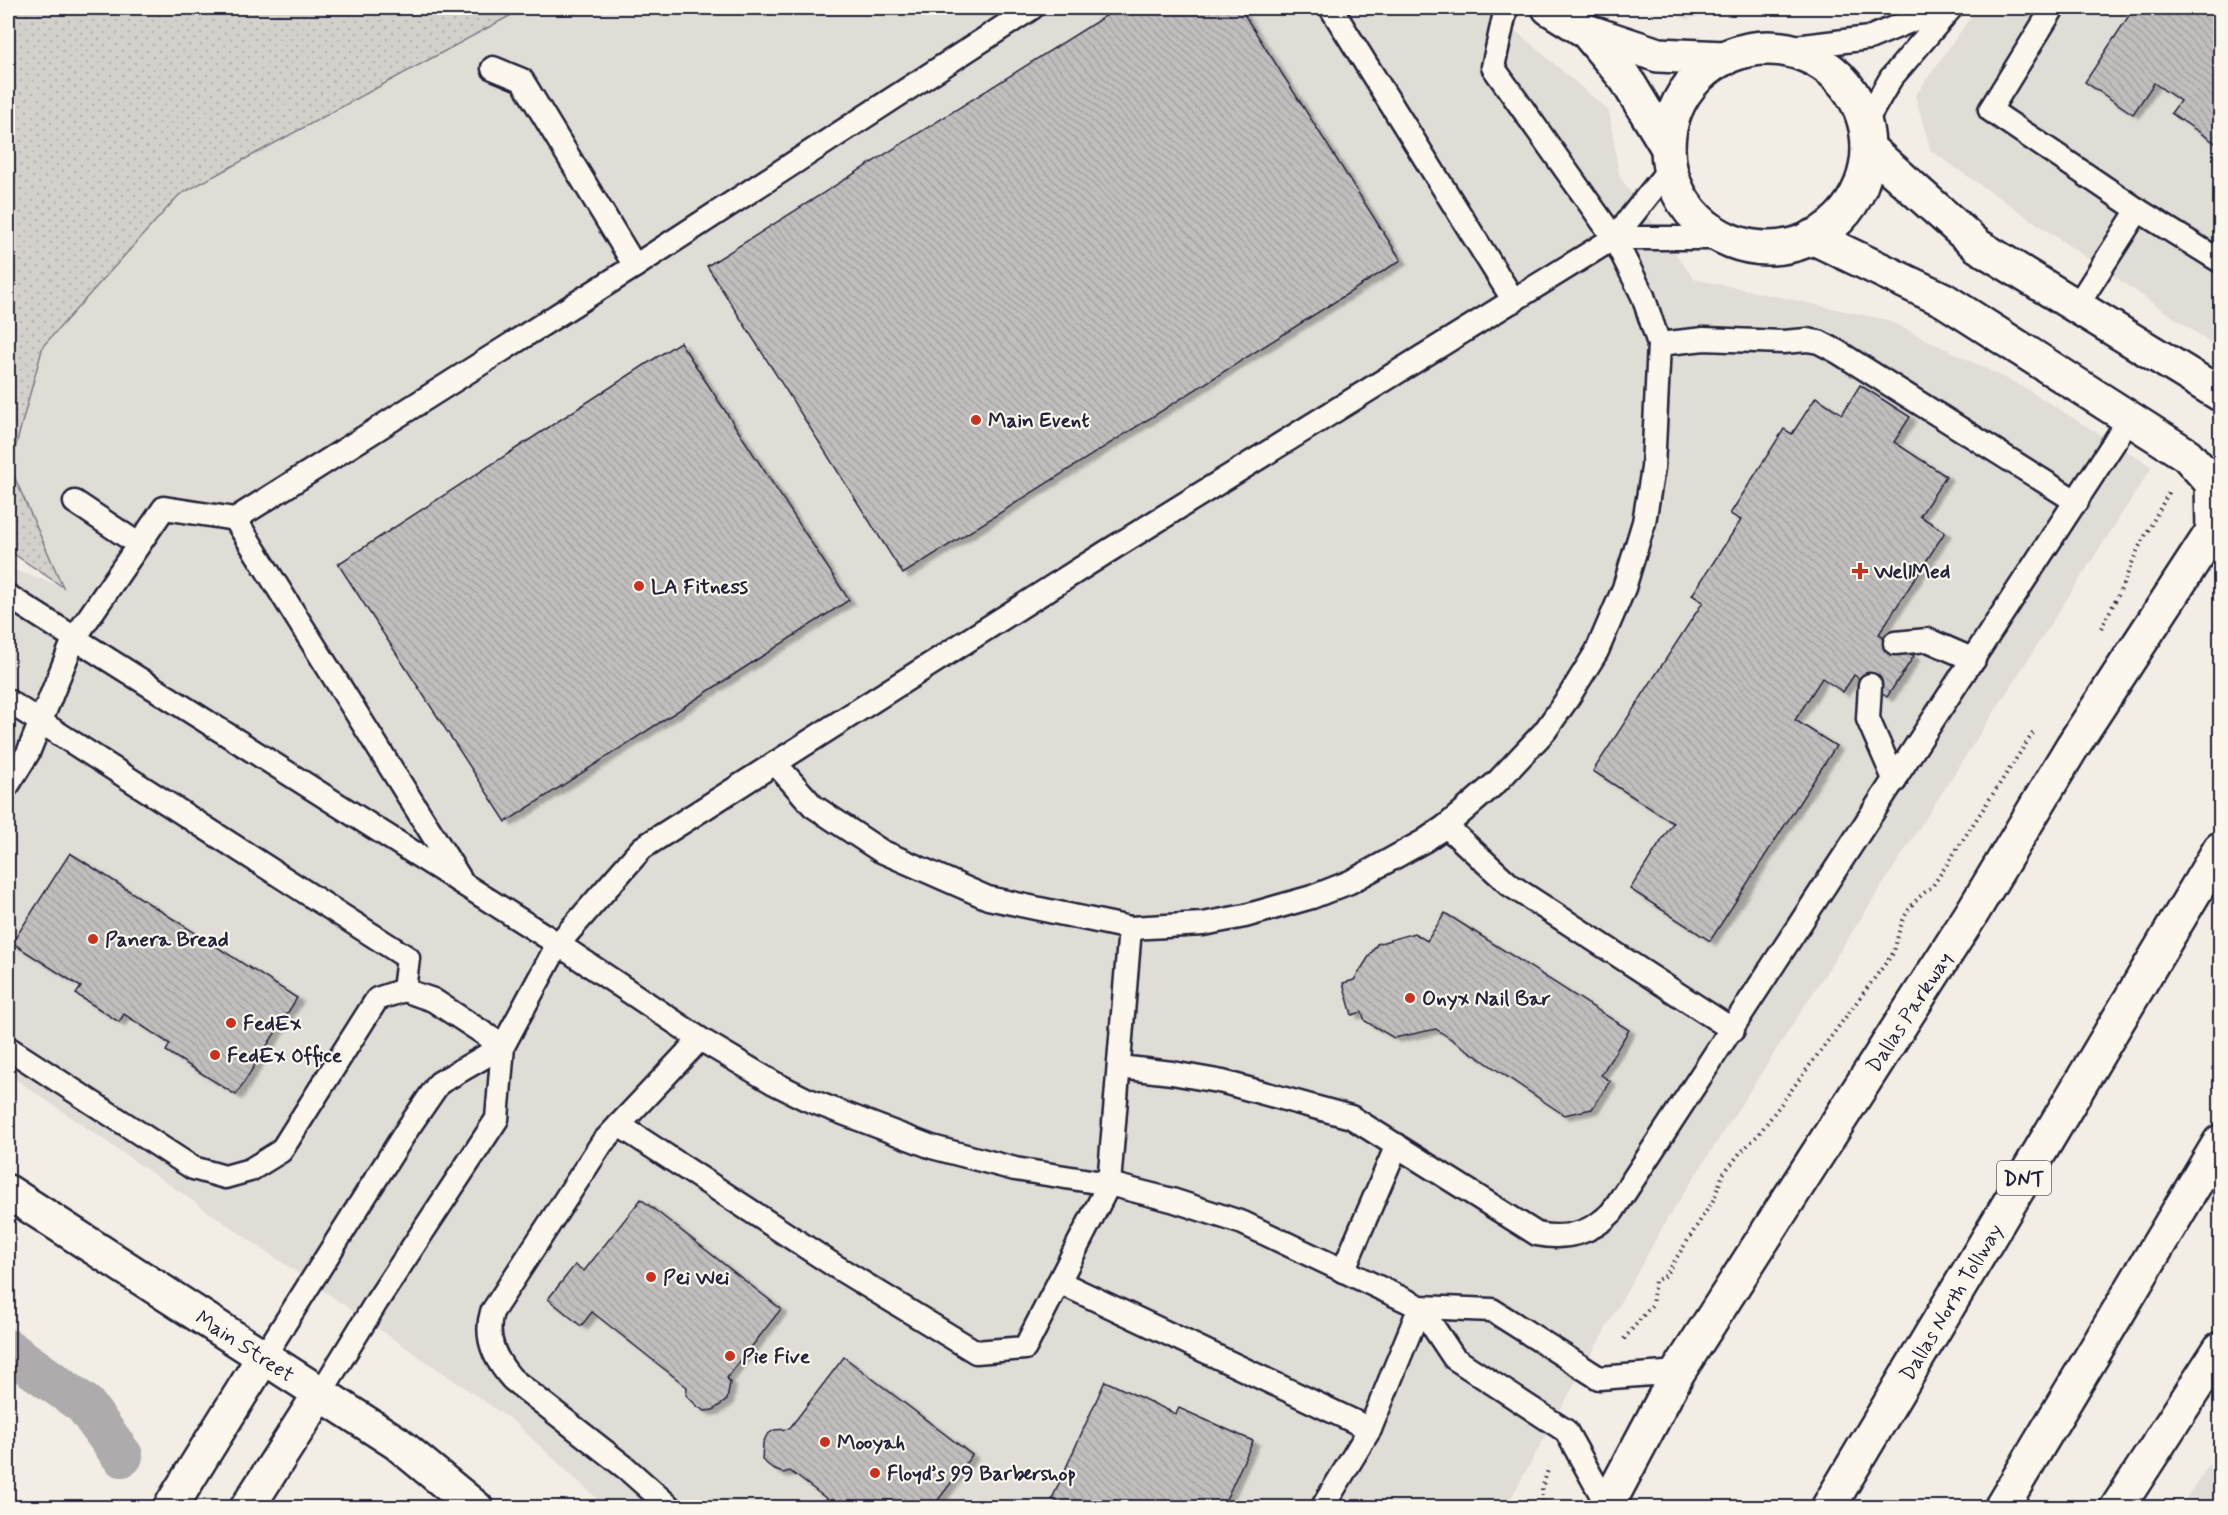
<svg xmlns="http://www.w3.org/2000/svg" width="2228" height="1515" font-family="Mynerve,sans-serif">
<defs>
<pattern id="grass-dots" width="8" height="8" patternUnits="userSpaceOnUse" patternTransform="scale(1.5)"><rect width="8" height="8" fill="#d4d1cc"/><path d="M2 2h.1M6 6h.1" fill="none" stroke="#b6b3b0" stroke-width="1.8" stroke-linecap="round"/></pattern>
<pattern id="building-back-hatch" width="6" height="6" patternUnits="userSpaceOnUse" patternTransform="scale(1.5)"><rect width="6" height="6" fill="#c2bebe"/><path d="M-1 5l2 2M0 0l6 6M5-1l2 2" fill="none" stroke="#a6a3a4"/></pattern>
<filter id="shadow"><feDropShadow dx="6" dy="4" stdDeviation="1.5" flood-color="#0004"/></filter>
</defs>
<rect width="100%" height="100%" fill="#f2eee5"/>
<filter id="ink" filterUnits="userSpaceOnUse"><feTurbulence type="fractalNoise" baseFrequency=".0167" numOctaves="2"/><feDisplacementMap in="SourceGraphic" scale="12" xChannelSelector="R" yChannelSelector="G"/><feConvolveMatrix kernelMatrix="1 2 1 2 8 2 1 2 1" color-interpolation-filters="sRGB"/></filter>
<g filter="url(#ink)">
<g fill="#e0dcd6">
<path d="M524,8H1489L1609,111L1619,176L1694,279L1887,320L2025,388L2152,467L1666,1221L1506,1507H606L513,1421L8,1074V568L62,586L10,467L43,346L179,195Z"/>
<path d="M1659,8H1751L1686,19Z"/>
<path d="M1977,8H2220V349L1931,151L1915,96Z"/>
<path d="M2220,1449V1507H2180Z"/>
</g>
<path fill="url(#grass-dots)" stroke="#7b7a84" stroke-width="1.5" d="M8,8H524L179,195L43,346L10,467L63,587L8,550Z"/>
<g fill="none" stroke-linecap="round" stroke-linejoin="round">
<path stroke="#aeabad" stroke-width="42" d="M8,1350L85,1405L122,1456"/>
</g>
<g fill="url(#building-back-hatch)" stroke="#22223b" stroke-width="1.5" filter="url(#shadow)">
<path d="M1118,8H1240L1401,260L903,574L707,266Z"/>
<path d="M2134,8H2220V146L2171,113L2180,101L2154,83L2133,114L2085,82Z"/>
<path d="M680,342L849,600L506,822L338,564Z"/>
<path d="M1860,385L1910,417L1894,442L1946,476L1920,516L1945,532L1879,634L1914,656L1887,697L1854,675L1843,692L1822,678L1795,720L1836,746L1710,941L1630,889L1673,823L1593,771L1703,602L1692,595L1741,520L1730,514L1784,429L1792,434L1816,397L1842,414Z"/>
<path d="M70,853L297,998L236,1095L166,1051L170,1044L124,1014L119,1022L76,994L81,987L12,943Z"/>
<path d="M1445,913L1629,1030L1601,1075L1610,1081L1592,1109L1564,1115L1436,1029L1394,1038L1365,1021L1362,1012L1352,1015L1343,983L1354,980L1377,944L1414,933L1427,941Z"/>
<path d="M641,1199L781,1309L727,1378L730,1383L727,1400L713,1410L705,1411L698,1407L686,1395L687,1387L592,1312L581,1326L548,1299L575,1265L584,1271Z"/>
<path d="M844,1357L972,1455L932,1508H839L790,1471L783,1473L775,1470L762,1460L763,1443L767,1435L774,1430L789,1429Z"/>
<path d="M1105,1381L1176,1414L1179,1408L1253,1441L1222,1508H1070L1052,1499Z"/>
</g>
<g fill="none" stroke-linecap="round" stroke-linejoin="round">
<defs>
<g id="lane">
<path d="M1331,8L1514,301"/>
<path d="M2053,8L1990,110L2138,210"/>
<path d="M1779,49L1869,38L1942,8"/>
<path d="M493,68L522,80L635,266"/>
<path d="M1865,123L1891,78L1951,8"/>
<path d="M1614,238H1724"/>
<path d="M2077,306L2138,210L2220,261"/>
<path d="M1659,344L1704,339L1783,342L1807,340L1819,342L1838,352L2077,502"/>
<path d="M75,502L138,544"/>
<path d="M235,519L459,877"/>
<path d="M8,596L558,944L700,1039L774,1083L806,1099L932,1147L1015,1169L1109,1184L1172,1200L1243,1223L1420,1307L1492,1310L1599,1378L1678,1372"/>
<path d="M1895,643L1928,640L1974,660"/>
<path d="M1870,685L1868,719L1895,781"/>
<path d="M8,701L408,958L404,990"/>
<path d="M775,763L813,806L881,851L988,898L1130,928L1203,924L1245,916L1312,897L1350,882L1424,841L1446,826L1498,781L1545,731L1568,698L1597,651L1624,588L1644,522L1653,468L1659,344L1643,296L1614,238L1493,67L1506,8"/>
<path d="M8,785L28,753L74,639L164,508L235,519L635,266L1032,8"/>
<path d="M1446,826L1510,885L1733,1030"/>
<path d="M8,1048L193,1168L225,1177L250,1170L281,1151L377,999L404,990L433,1000L503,1046"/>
<path d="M1119,1067L1172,1073L1223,1082L1351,1117L1537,1234C1565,1240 1592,1233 1612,1212L2130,418"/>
<path d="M619,1125L835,1266L976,1352L1025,1348L1109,1184L1130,928"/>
<path d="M1343,1271L1397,1145"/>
<path d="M1059,1282L1370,1429L1420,1307"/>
<path d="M1420,1307L1454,1358L1566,1431L1607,1505"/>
<path d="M263,1358L408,1128L439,1083L503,1046"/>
<path d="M320,1394L377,1301L497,1119L503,1046L558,944L642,848L1105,553L1614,238L1670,168"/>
<path d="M671,1508L626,1468L512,1379C495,1360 484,1338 492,1312L602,1143L700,1039"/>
<path d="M1322,1508L1370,1429"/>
</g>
<g id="street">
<path d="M1549,8L1586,31L1658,55L1725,58"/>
<path d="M1586,31L1626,79L1668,148"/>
<circle cx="1768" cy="148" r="100"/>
<path d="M1868,148L1978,246L2220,394"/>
<path d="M1812,237L1944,300L2187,455L2212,483L2213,532"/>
</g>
<g id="secondary">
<path d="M8,1192L397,1443L476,1508"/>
<path d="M170,1508L263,1358"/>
<path d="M247,1508L320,1394"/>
<path d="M1606,1508L1678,1372L1972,913L2072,747L2220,520"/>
<path d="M2117,1508L2220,1349"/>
</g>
<g id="highway">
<path d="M1828,1508L2220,849"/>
<path d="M2001,1508L2220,1142"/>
</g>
</defs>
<use href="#lane" stroke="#22223b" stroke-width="27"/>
<use href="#street" stroke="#22223b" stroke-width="38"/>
<use href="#secondary" stroke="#22223b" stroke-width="38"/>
<use href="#highway" stroke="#22223b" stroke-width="38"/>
<g stroke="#22223b" stroke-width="4" stroke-dasharray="1.5 4.5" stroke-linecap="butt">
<path d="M2101,628L2119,594L2138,549L2170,490"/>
<path d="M1624,1339L1652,1305L1655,1281L1665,1276L1714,1199L1723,1174L1740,1153L1758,1135L1894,952C1901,921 1905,906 1932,887L2033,733"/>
<path d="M1543,1508L1542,1488L1549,1467"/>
</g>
<use href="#lane" stroke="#fbf7ec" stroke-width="22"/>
<use href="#street" stroke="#fbf7ec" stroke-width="33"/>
<use href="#secondary" stroke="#fbf7ec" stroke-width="33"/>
<use href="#highway" stroke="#fbf7ec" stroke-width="33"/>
</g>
</g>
<g fill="#c8321e" stroke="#fbf7ec" stroke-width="2">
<circle cx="976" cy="420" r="6"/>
<path d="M1857 562h6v6h6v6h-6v6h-6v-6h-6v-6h6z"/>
<circle cx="639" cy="586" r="6"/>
<circle cx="93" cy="939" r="6"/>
<circle cx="1410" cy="998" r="6"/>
<circle cx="231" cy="1023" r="6"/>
<circle cx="215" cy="1055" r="6"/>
<circle cx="651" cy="1277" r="6"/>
<circle cx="730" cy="1356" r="6"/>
<circle cx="825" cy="1442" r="6"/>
<circle cx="875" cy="1473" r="6"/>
</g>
<g text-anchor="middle" stroke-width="4.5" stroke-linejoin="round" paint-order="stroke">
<rect fill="#fbf7ec" stroke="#636270" stroke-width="1.5" x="1997" y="1161" width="54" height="34" rx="4.5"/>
<g font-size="20" font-weight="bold" fill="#22223b">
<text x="2024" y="1185">DNT</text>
</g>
<g font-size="21" font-weight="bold" fill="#22223b" stroke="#fbf7ec" text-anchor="start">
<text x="988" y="427">Main Event</text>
<text x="1874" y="578">WellMed</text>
<text x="651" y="593">LA Fitness</text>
<text x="105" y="946">Panera Bread</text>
<text x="1422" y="1005">Onyx Nail Bar</text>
<text x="243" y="1030">FedEx</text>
<text x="227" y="1062">FedEx Office</text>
<text x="663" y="1284">Pei Wei</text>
<text x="742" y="1363">Pie Five</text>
<text x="837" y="1449">Mooyah</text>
<text x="887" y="1480">Floyd’s 99 Barbershop</text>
</g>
<g font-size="21" fill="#22223b" stroke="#fbf7ec">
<text transform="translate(1909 1012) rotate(-57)" y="7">Dallas Parkway</text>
<text transform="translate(1951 1302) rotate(-59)" y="7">Dallas North Tollway</text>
<text transform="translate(245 1346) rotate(33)" y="7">Main Street</text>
</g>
</g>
<rect width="2228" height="1515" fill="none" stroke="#fbf7ec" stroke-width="30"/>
<rect x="15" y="15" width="2198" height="1485" fill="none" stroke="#22223b" stroke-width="2" filter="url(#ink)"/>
</svg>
